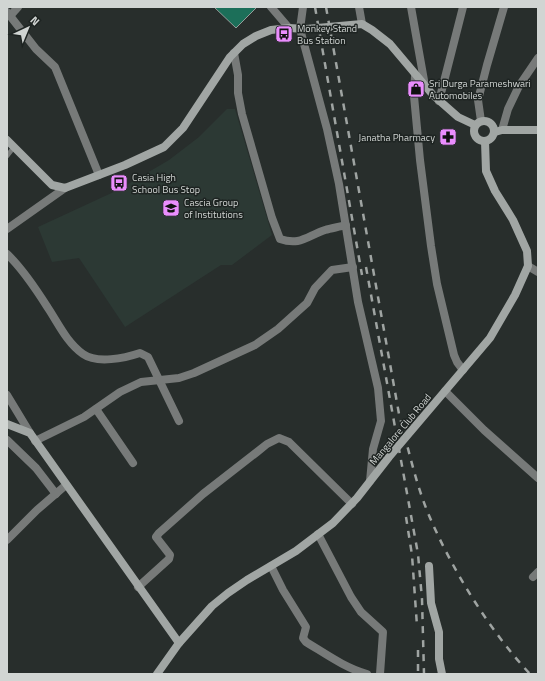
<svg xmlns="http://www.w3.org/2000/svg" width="545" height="681" font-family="'Titillium Web',sans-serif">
<rect width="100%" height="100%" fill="#282e2c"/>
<path fill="#2c3934" d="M227,109H235L272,235L232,265H221L125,327L79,258L52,262L38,227L118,190L169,160L199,137Z"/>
<path fill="#1c6f59" stroke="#949c99" d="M214,7H257L236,28Z"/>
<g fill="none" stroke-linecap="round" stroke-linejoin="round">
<path stroke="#777a79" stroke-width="4.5" d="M7,156L14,147"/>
<g stroke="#777a79" stroke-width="8">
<path d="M271,7L289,28"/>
<path d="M303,7L300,29L327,129L339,184L358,302L378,388L381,421L373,449L370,481"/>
<path d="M359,7L362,24"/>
<path d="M411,7L425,86"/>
<path d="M7,12L36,49L55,67L99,175"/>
<path d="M10,16L18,7"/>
<path d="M234,53L238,75V93L242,114L272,218L280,239C300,246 307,236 325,230C332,228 339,227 346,225"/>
<path d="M415,76L414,96L420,160L431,246L437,284L454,355L457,362L463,370"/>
<path d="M439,101L463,7"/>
<path d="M481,121L478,100L487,65L504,7"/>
<path d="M502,130L508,109L519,86L538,58"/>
<path d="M7,229L65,188"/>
<path d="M7,254C23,269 36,289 48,308C58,323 67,343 83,354C97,364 125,358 140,353L148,357L179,421"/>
<path d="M528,266L538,272"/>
<path d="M445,391L484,430L538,478"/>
<path d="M7,395L30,433"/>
<path d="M96,409L133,463"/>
<path d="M7,440L36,468L56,494"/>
<path d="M35,441L84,417L120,392L141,382L179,378L194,373L255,345L278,329L307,303L315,288L332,270L353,267"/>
<path d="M318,534L351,597L361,612L383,632L380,674"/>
<path d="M7,540L37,510L66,485"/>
<path d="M271,566L283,590L306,627L303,638L306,642C326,654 345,668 367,674"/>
<path d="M533,577L538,572"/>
<path d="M138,587L169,559L170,555L156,537L159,533L203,494L257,452L267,444L279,438L289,442L352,504"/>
</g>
<g stroke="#a1a6a4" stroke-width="8">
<circle cx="484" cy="131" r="10"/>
<path d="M495,132L502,130H538"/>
<path d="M7,140L52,185L65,188L125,165L164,147L183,128L230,57L243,44L256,36L271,30L289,28L306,29L362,24L372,30L390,44L433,95L458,117L475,125"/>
<path d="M7,424L30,433L179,643"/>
<path d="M429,566L431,603L439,632V659L442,674"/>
<path d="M157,674L179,643L212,606L228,593L247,580L296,551L333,523L357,498L389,457L490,338L515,295L528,266L527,251L513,220L495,191L486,171L485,141"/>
</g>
<g stroke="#9fa4a2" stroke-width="2.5" stroke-dasharray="7 7" stroke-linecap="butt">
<path d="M315,7L362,275"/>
<path d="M326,7L399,414C408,447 415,481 428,513C451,568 489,630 530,674"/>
<path d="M366,267L418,554L422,599L424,674"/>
<path d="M406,517L412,555L417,626"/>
<path d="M418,650V674"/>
</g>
</g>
<defs>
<symbol id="bus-square" viewBox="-11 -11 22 22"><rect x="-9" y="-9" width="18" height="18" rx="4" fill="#ea8dfd" stroke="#1e2422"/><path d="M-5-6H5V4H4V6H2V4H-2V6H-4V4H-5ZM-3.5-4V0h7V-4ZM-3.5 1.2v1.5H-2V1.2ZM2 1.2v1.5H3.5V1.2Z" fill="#111"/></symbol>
<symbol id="shop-square" viewBox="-11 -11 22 22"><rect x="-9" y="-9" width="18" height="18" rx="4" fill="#ea8dfd" stroke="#1e2422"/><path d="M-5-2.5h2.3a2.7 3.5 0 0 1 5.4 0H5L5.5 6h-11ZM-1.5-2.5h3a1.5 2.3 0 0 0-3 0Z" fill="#111"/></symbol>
<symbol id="pharmacy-square" viewBox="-11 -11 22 22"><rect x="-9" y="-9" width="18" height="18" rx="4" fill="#ea8dfd" stroke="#1e2422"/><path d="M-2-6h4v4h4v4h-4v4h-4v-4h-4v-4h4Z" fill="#111"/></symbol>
<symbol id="school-square" viewBox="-11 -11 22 22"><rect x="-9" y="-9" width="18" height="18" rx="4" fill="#ea8dfd" stroke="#1e2422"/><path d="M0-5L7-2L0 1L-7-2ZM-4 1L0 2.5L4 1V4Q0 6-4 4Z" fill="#111"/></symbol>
</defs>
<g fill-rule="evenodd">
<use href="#bus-square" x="274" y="24" width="20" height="20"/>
<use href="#shop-square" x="406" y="79" width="20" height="20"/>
<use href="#pharmacy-square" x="438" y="127" width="20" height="20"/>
<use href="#bus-square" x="109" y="173" width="20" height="20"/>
<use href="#school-square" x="161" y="198" width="20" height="20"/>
</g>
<g text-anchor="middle" stroke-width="3" stroke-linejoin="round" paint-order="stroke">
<g font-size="10" fill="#d1d5d3" stroke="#1e2422" text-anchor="start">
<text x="297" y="32">Monkey Stand<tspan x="297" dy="12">Bus Station</tspan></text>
<text x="429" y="87">Sri Durga Parameshwari<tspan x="429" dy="12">Automobiles</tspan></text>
<text x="435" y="141" text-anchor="end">Janatha Pharmacy</text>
<text x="132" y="181">Casia High<tspan x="132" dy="12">School Bus Stop</tspan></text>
<text x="184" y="206">Cascia Group<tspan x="184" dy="12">of Institutions</tspan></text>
</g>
<g font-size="10" fill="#d1d5d3" stroke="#1e2422">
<text transform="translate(400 429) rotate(-50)" y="4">Mangalore Club Road</text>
</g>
</g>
<rect width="545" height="681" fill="none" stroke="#d1d5d3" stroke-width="16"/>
<g transform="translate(28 28) rotate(44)" stroke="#1e2422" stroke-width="3" paint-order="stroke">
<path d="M0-3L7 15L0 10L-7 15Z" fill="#d1d5d3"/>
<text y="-6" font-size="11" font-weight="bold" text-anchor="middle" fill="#d1d5d3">N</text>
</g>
</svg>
